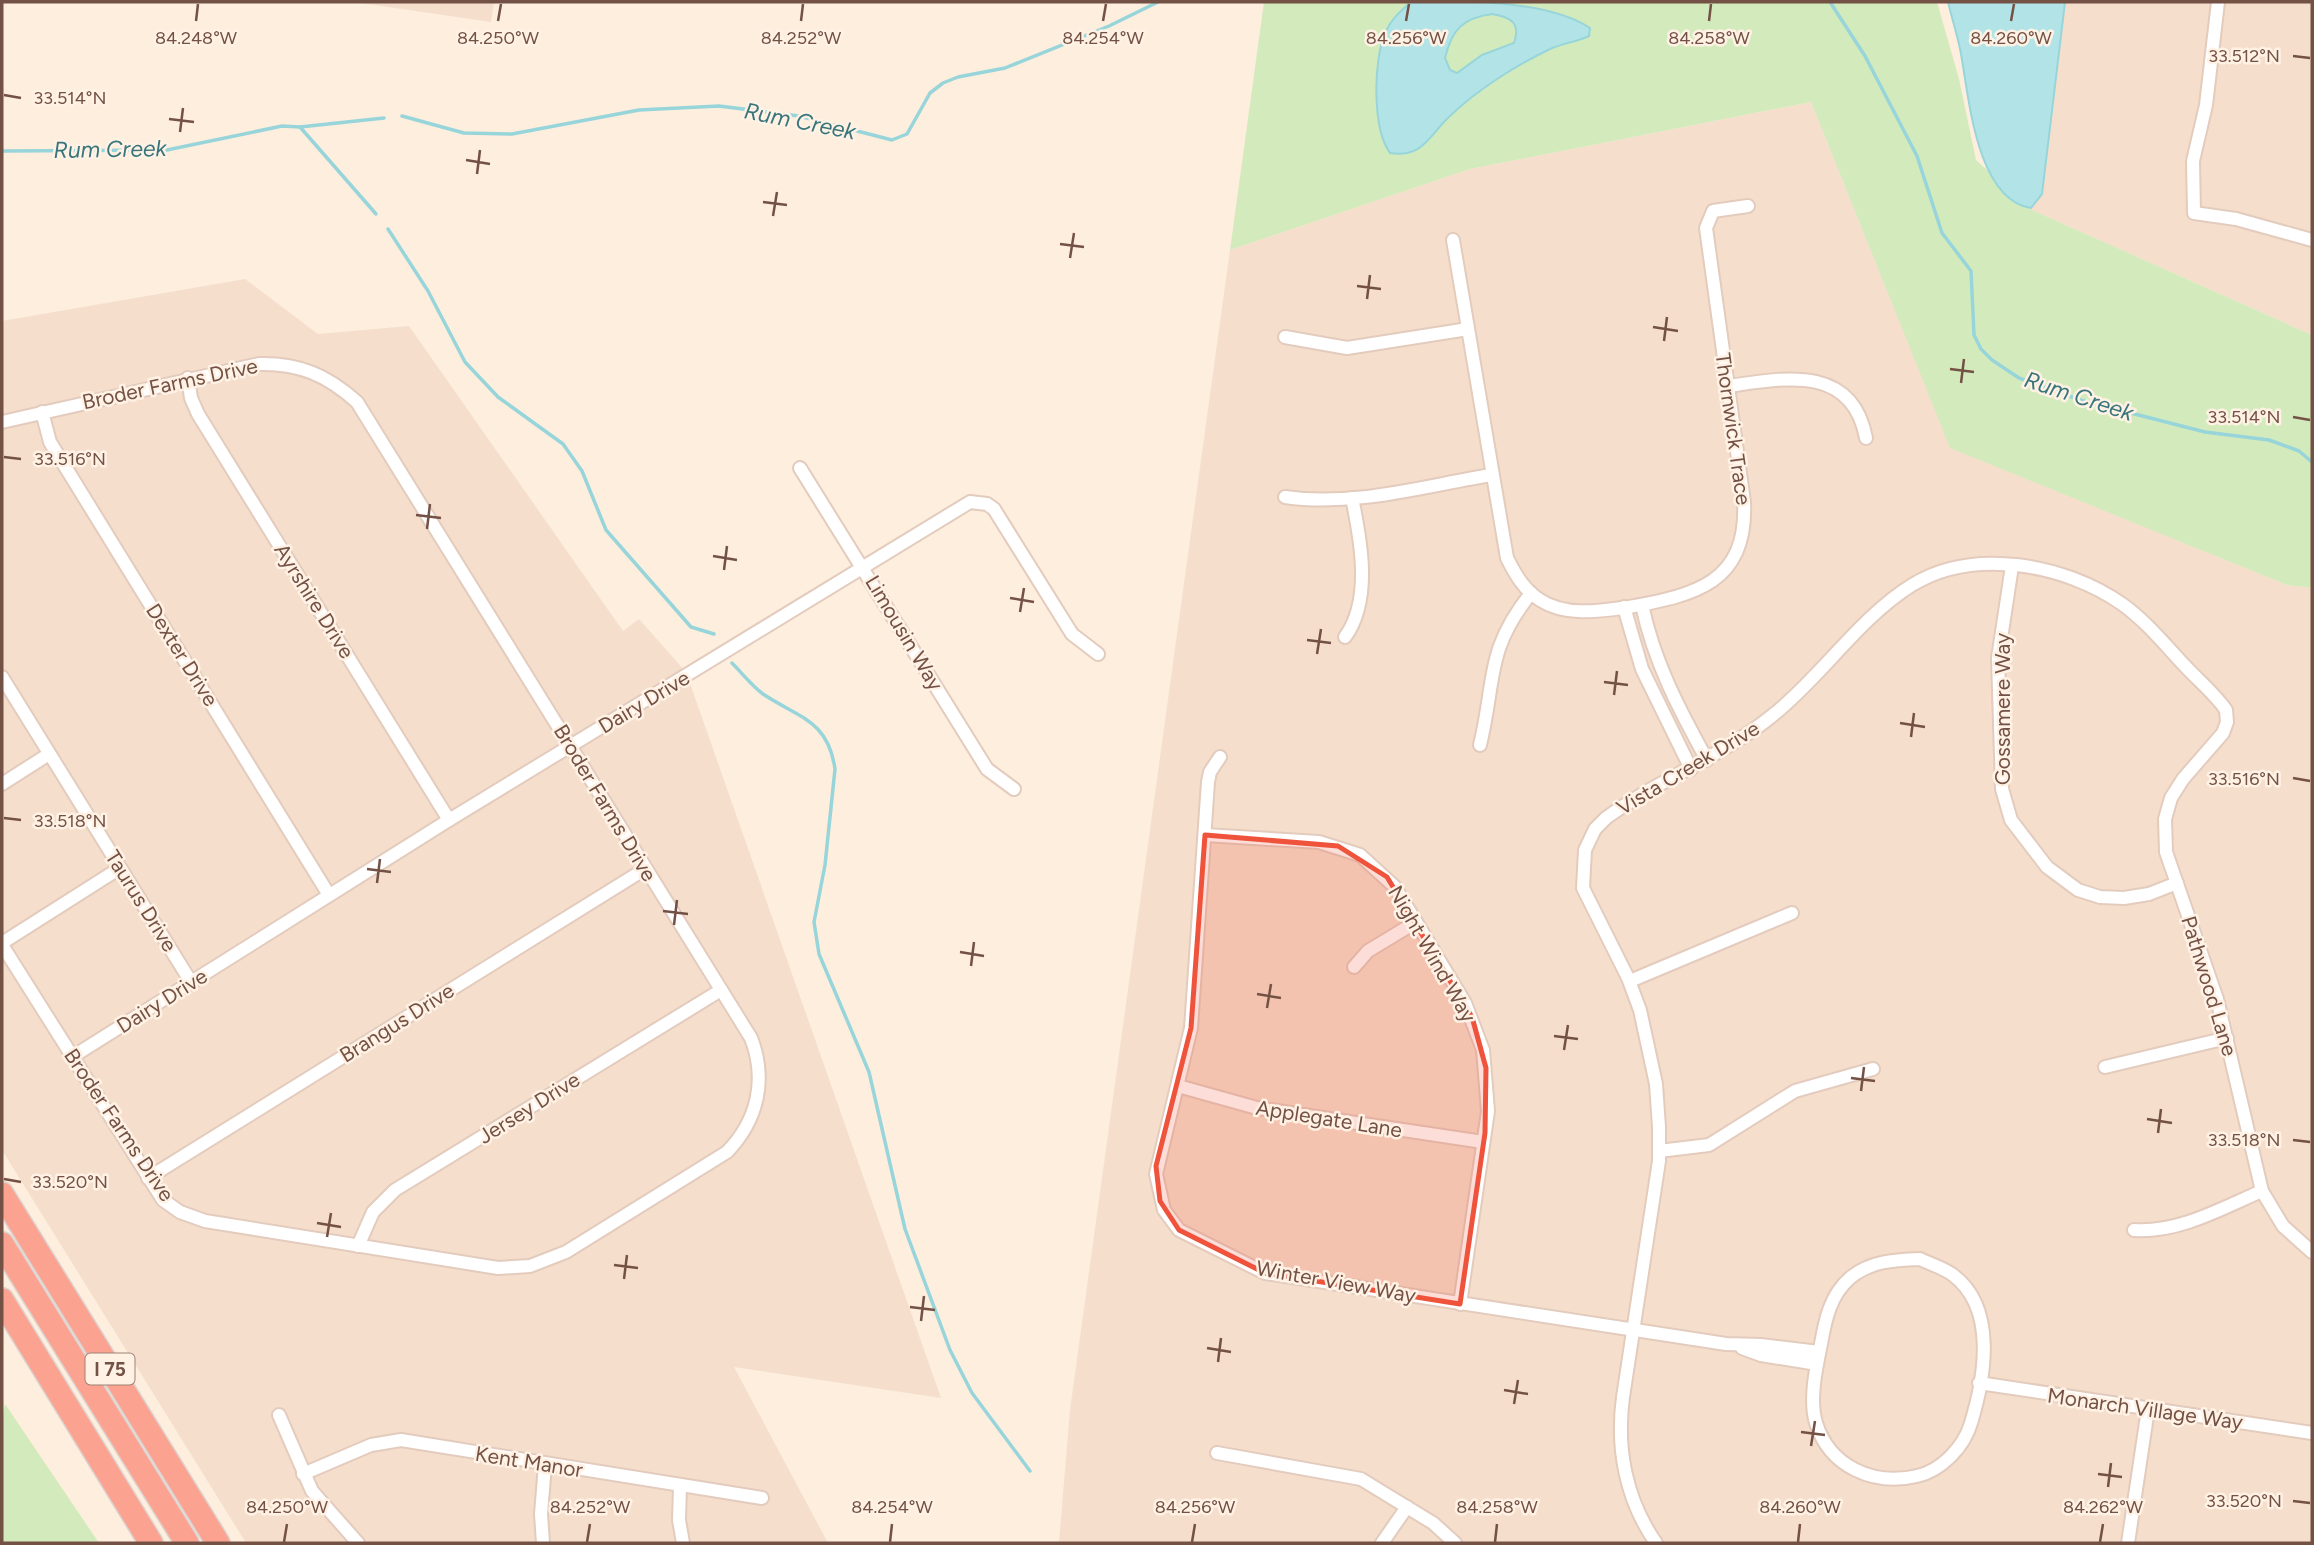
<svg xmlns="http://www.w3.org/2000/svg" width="2314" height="1545" font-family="Figtree,sans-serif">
<rect width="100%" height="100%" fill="#fdeede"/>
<g fill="#f5dfcc">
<path d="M354,2H494L491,22Z"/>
<path d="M2058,2H2312V335L2030,209Z"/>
<path d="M1811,102L1950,447L2287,585L2312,588V1543H1059L1070,1410L1230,250L1470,169Z"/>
<path d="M245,279L318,334L409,326L623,631L639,619L686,672L941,1398L734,1367L828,1543H246L2,1150V321Z"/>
</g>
<g fill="#d3ebbc">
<path d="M1264,2H1937L1959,79L1976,160L2030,209L2312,335V588L2287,585L1950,448L1811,102L1470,169L1230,250Z"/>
<path d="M5,1404L99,1543H2V1418Z"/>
</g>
<g fill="#b2e4e7" stroke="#97d5da" stroke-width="2" fill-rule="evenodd">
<path d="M1411,2C1463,0 1547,0 1590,28L1589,36C1577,42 1562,43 1548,50C1515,66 1477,90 1450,116C1429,135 1424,158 1390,153C1372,128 1373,59 1386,31C1391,19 1401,11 1411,2ZM1492,14C1511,17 1521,23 1514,43L1482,55L1457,73L1450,70L1445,58C1452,29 1463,18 1492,14Z"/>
<path d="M1948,2H2065L2042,194L2031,208C1976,199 1969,97 1961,54C1958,37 1952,19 1948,2Z"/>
</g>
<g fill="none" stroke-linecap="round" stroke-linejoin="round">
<g stroke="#97d5da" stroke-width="3.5">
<path d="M1830,2L1865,56L1917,156L1942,233L1971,271L1974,335L1981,349L1992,360L2019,378L2080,400L2205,432L2269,440L2299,451L2312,462"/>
<path d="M402,116L464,133L512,134L639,110L719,106L799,116L892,140L907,134L930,93L943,83L958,77L1005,68L1109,26L1158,2"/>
<path d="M300,127L376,214"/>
<path d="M2,151L167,150L282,126L300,127L384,118"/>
<path d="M388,229L428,291L465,362L498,397L563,444L582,471L606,530L691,627L714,634"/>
<path d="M732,663C742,673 752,686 763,694C799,718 828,720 835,769L825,865L814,922L819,954L869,1072L905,1229L950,1350L972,1393L1030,1471"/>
</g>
<defs>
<g id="minor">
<path d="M2218,2L2206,105L2193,161L2194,213L2236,219L2312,240"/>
<path d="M1453,240L1507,558C1515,574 1524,590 1540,600C1566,617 1600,611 1629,607C1695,595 1748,583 1744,502L1706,228L1713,211L1748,206"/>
<path d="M1285,337L1347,348L1468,329"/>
<path d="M188,378L191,398L198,414L449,820"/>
<path d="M1729,386C1784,378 1852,364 1866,438"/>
<path d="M42,412L50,442L329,895"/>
<path d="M2,422L259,364C299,363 327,375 357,402L751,1038C767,1079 758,1120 727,1152L566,1252L530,1266L498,1268L205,1221L180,1212L163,1200L2,945"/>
<path d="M800,468L987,769L1014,789"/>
<path d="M1285,497C1353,507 1424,486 1491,475"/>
<path d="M2012,566L1998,658L2002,789L2011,820L2047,867L2078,890L2100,897L2124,898L2149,894L2177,883"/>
<path d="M1642,605C1654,662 1679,709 1707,760"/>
<path d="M1624,607L1642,669L1691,769"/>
<path d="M1345,637C1372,600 1361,541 1352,498"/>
<path d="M2,677L191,982"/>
<path d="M1480,745C1496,679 1485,651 1531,593"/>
<path d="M1220,757L1210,772L1208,782L1191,1028L1156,1174L1164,1210L1179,1230L1265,1273L1726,1344L1761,1345L1819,1352"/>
<path d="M2,784L49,754"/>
<path d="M1205,835L1319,842L1360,855L1395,887L1465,1003L1483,1050L1488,1111L1460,1304"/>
<path d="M2,943L120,868"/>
<path d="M1354,967L1368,951L1416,922"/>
<path d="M1630,981L1792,913"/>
<path d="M72,1057L449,820L970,502L987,504L994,509L1072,634L1098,654"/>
<path d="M2105,1067L2227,1038"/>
<path d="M1178,1086L1257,1108L1483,1142"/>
<path d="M1659,1151L1709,1145L1795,1091L1873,1069"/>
<path d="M148,1178L645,869"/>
<path d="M2134,1230C2179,1233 2222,1208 2262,1191"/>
<path d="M358,1246L373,1212L395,1190L721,990"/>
<path d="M1920,1259C1930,1264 1944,1268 1953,1275C1997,1308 1985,1377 1971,1423C1964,1447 1941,1471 1917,1476C1875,1486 1830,1468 1816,1423C1809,1400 1816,1368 1821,1344C1825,1321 1830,1295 1850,1278C1870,1261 1894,1260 1920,1259Z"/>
<path d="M1742,1348L1761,1355L1817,1364"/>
<path d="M1979,1383L2312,1433"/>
<path d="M279,1415L312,1491L358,1543"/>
<path d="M1217,1453L1361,1479L1433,1523L1455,1543"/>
<path d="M303,1474L371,1445L401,1440L762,1498"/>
<path d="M680,1486L679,1520L683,1543"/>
<path d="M543,1543L541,1514L545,1465"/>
<path d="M1382,1543L1407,1507"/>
<path d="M1656,1543C1626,1500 1616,1449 1623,1397L1659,1161V1127L1656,1084L1640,1010L1628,978L1583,888L1585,850L1595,829L1606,818C1659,779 1722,757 1773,715C1822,676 1859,618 1912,585C1973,547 2065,564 2122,604C2146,621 2166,646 2186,667C2199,681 2215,694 2226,710L2227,722L2223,733L2183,779L2171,798L2165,819L2166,852L2217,999L2262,1191L2283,1226L2312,1252"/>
<path d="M2128,1543L2148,1409"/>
</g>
<g id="motorway">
<path d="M2,1194L218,1543"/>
<path d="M2,1244L187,1543"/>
<path d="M2,1300L151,1543"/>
</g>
</defs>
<use href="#minor" stroke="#e3cbbd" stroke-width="16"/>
<use href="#motorway" stroke="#dbd2cf" stroke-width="26"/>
<use href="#minor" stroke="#fff" stroke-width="12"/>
<use href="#motorway" stroke="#fca290" stroke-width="23"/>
</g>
<path fill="#ef533b" fill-opacity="0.2" stroke="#ef533b" stroke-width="5" stroke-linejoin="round" d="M1205,835L1338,846L1387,877L1472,1017L1486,1068L1485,1133L1460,1304L1265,1273L1179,1230L1160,1201L1156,1166L1191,1028Z"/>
<path fill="none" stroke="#745145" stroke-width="2.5" d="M196,21L198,4M498,21L501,4M801,21L803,4M1103,21L1106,4M1406,21L1409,4M1709,21L1711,4M2011,21L2014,4M2293,56L2310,58M4,95L21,98M169,119L194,122M180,132L183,108M466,160L490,164M477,174L480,150M763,202L787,205M773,216L777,192M1060,244L1084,247M1070,258L1074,233M1357,286L1381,289M1367,299L1370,275M1653,327L1678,331M1664,341L1667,317M1950,369L1974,372M1961,383L1964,359M2293,417L2310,420M4,457L21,459M416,515L441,518M427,529L430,504M713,556L737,560M724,570L727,546M1010,598L1034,602M1020,612L1024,588M1307,640L1331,643M1317,654L1321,629M1604,682L1628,685M1614,695L1617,671M1900,723L1925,727M1911,737L1914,713M2293,778L2310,781M4,818L21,820M367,869L391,872M377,883L380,859M663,911L688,914M674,925L677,900M960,952L984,956M971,966L974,942M1257,994L1281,998M1267,1008L1271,984M1554,1036L1578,1039M1564,1050L1568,1025M1851,1078L1875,1081M1861,1091L1864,1067M2147,1119L2172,1123M2158,1133L2161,1109M2293,1140L2310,1142M4,1179L21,1182M317,1223L341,1227M327,1237L331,1213M614,1265L638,1268M624,1279L627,1255M910,1307L935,1310M921,1321L924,1296M1207,1348L1231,1352M1218,1362L1221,1338M1504,1390L1528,1394M1514,1404L1518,1380M1801,1432L1825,1435M1811,1446L1815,1421M2098,1474L2122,1477M2108,1487L2111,1463M2293,1501L2310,1503M284,1542L287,1524M587,1542L590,1524M890,1542L892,1524M1192,1542L1195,1524M1495,1542L1497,1524M1798,1542L1800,1524M2100,1542L2103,1524"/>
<g text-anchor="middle" stroke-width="5" stroke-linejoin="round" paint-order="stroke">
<rect fill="#fff2e5" stroke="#9e8175" stroke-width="2" x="85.5" y="1353.5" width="49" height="31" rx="5"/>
<g font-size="19" font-weight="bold" fill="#745145">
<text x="110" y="1376">I 75</text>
</g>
<g font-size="21" fill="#745145" stroke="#fff2e5">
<text transform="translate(170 384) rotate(-12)" y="7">Broder Farms Drive</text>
<text transform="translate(1733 429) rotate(82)" y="7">Thornwick Trace</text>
<text transform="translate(314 601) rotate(58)" y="7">Ayrshire Drive</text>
<text transform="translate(904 633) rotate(59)" y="7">Limousin Way</text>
<text transform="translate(182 655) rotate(58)" y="7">Dexter Drive</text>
<text transform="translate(644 702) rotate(-31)" y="7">Dairy Drive</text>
<text transform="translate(2003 709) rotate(-90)" y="7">Gossamere Way</text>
<text transform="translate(1688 768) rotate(-31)" y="7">Vista Creek Drive</text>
<text transform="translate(605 803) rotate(59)" y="7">Broder Farms Drive</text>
<text transform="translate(141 901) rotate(58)" y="7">Taurus Drive</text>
<text transform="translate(1432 954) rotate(60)" y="7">Night Wind Way</text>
<text transform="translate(2209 986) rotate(73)" y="7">Pathwood Lane</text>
<text transform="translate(162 1001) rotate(-32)" y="7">Dairy Drive</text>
<text transform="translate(397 1023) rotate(-32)" y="7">Brangus Drive</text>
<text transform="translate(529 1108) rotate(-32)" y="7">Jersey Drive</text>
<text transform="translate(1329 1119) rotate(9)" y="7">Applegate Lane</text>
<text transform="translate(119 1125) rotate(56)" y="7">Broder Farms Drive</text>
<text transform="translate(1336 1282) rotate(10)" y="7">Winter View Way</text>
<text transform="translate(2145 1409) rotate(8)" y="7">Monarch Village Way</text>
<text transform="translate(529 1462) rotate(9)" y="7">Kent Manor</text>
</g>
<g font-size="23" font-style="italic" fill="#39767b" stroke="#fff2e5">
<text transform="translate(800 121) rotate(11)" y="8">Rum Creek</text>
<text transform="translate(110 149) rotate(-1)" y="8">Rum Creek</text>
<text transform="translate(2079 396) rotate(18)" y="8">Rum Creek</text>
</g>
</g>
<g font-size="18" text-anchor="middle" fill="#745145" stroke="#fff2e5" stroke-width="5" stroke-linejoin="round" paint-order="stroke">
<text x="196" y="44">84.248°W</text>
<text x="498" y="44">84.250°W</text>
<text x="801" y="44">84.252°W</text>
<text x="1103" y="44">84.254°W</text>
<text x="1406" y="44">84.256°W</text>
<text x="1709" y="44">84.258°W</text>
<text x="2011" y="44">84.260°W</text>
<text x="2244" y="62">33.512°N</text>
<text x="70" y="104">33.514°N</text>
<text x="2244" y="423">33.514°N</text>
<text x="70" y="465">33.516°N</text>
<text x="2244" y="785">33.516°N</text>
<text x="70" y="827">33.518°N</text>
<text x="2244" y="1146">33.518°N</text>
<text x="70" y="1188">33.520°N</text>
<text x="2244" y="1507">33.520°N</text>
<text x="287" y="1513">84.250°W</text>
<text x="590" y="1513">84.252°W</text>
<text x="892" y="1513">84.254°W</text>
<text x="1195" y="1513">84.256°W</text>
<text x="1497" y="1513">84.258°W</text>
<text x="1800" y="1513">84.260°W</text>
<text x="2103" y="1513">84.262°W</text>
</g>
<rect width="2314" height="1545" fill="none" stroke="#745145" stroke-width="7"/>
</svg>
